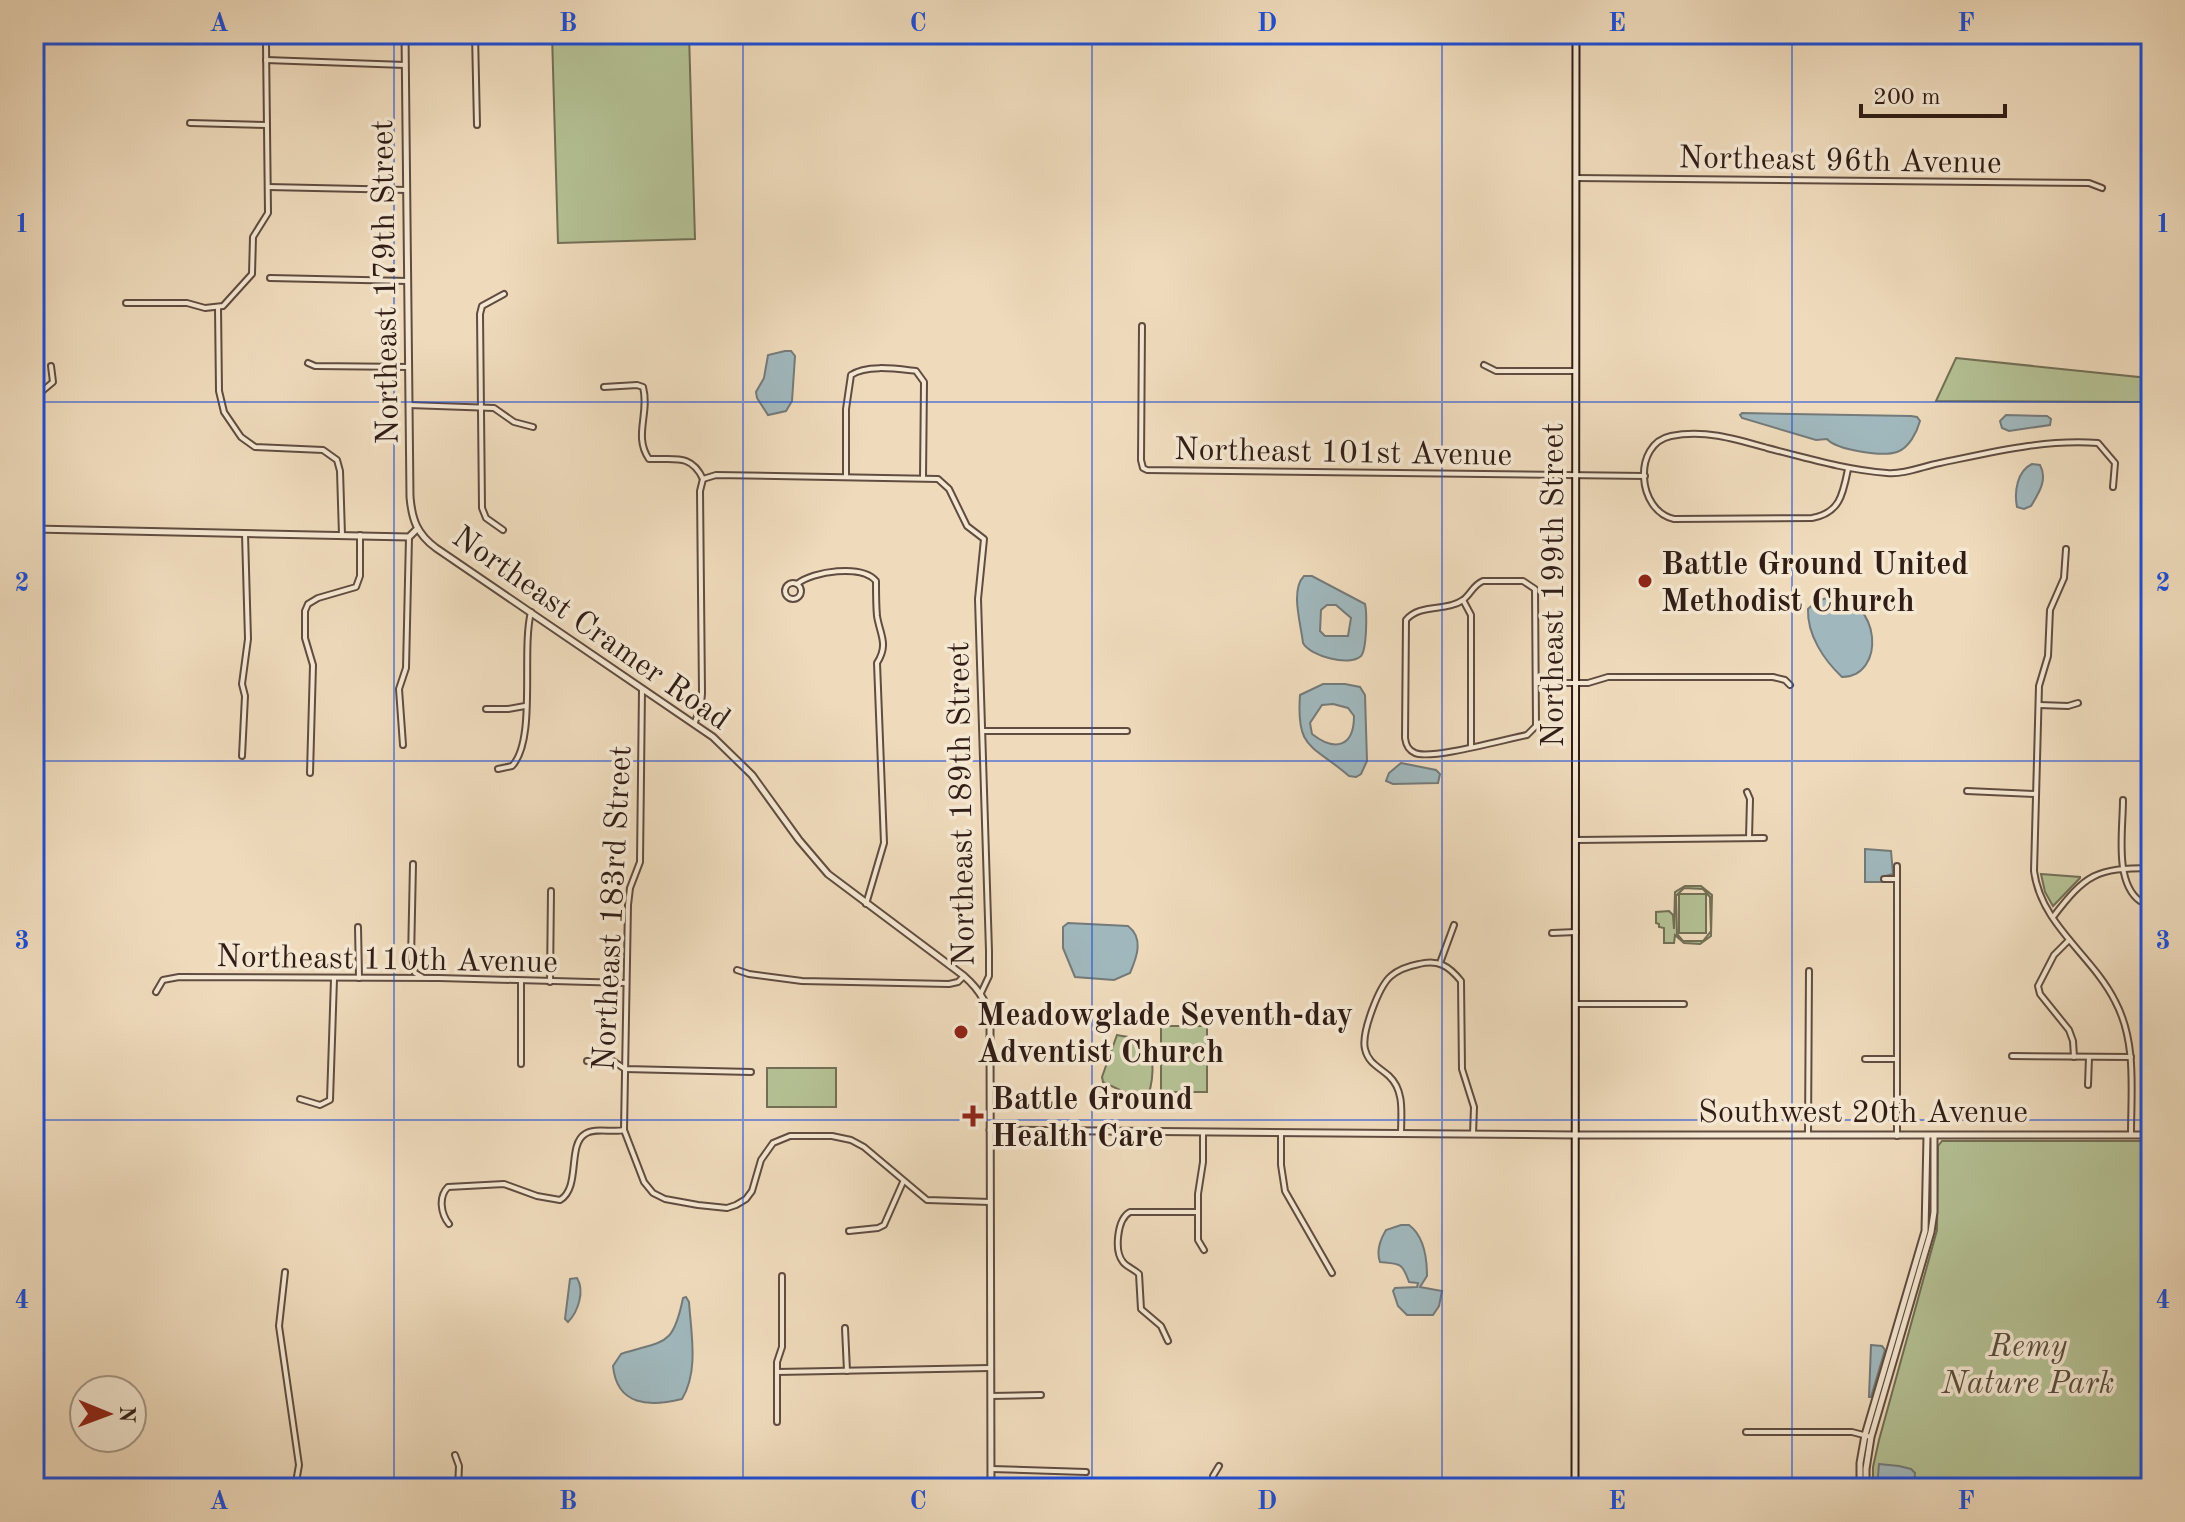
<svg xmlns="http://www.w3.org/2000/svg" width="2185" height="1522" font-family="'Old Standard TT',serif">
<rect width="100%" height="100%" fill="#efdbbc"/>
<filter id="stains"><feTurbulence type="fractalNoise" baseFrequency=".0025" numOctaves="4"/><feColorMatrix values="0 0 0 0 .2 0 0 0 0 .09 0 0 0 0 .02 0 0 0 .5 -.17"/></filter>
<radialGradient id="worn" r=".72"><stop offset=".6" stop-color="#630" stop-opacity="0"/><stop offset="1" stop-color="#630" stop-opacity=".3"/></radialGradient>
<g fill="#b4c194" stroke="#726f55" stroke-width="2" fill-rule="evenodd">
<path d="M552,34H689L695,239L558,243Z"/>
<path d="M1956,358L2148,378L2146,402L1936,401Z"/>
<path d="M2041,874L2080,877V878L2053,906L2045,892Z"/>
<path d="M1701,886L1712,895L1711,936L1700,944L1684,943L1675,935L1674,943H1664V928L1659,927V924L1656,923V912L1669,911L1673,915L1674,929L1675,892L1685,886ZM1684,888L1703,889L1710,897L1711,931L1703,941H1683L1677,934L1676,896Z"/>
<rect x="1679" y="894" width="27" height="39"/>
<rect x="1161" y="1026" width="46" height="66"/>
<path d="M1117,1035C1125,1037 1135,1037 1142,1041C1158,1053 1153,1087 1145,1102L1103,1082L1102,1077Z"/>
<rect x="767" y="1068" width="69" height="39"/>
<path d="M1942,1141H2151V1488H1873V1467L1879,1440L1937,1230L1938,1146Z"/>
</g>
<g fill="#a0b8bd" stroke="#747a7a" stroke-width="2" fill-rule="evenodd">
<path d="M785,351H791L795,356L792,401L786,411L768,415L757,398L756,392L764,378L768,355Z"/>
<path d="M1742,413L1911,416L1917,417L1920,421C1917,432 1909,448 1897,452C1882,457 1837,450 1827,439L1816,440L1742,418L1740,415Z"/>
<path d="M2006,415L2047,416L2051,419L2050,425L2009,431L2002,428L2000,421Z"/>
<path d="M2032,464L2040,465C2048,479 2039,493 2031,506L2024,509L2017,507C2014,492 2017,471 2032,464Z"/>
<path d="M1304,576H1312L1365,604C1367,612 1367,649 1361,656C1350,667 1310,656 1303,643C1301,624 1290,590 1304,576ZM1327,605H1336L1351,618L1348,636H1325L1320,631L1321,610Z"/>
<path d="M1830,597C1882,597 1886,677 1842,677C1824,660 1807,635 1808,609L1817,601Z"/>
<path d="M1323,684H1345L1360,687L1365,695L1367,761L1361,774L1356,777L1349,776C1312,744 1296,750 1300,695ZM1333,704L1348,708L1354,716C1354,747 1335,752 1312,734L1310,723L1322,705Z"/>
<path d="M1401,763L1436,770L1440,774L1438,783L1393,784L1386,781L1389,773Z"/>
<path d="M1865,849L1891,851L1893,874L1885,876L1884,882H1865Z"/>
<path d="M1068,923L1128,926C1144,938 1137,957 1130,973L1114,980L1075,977L1063,948V927Z"/>
<path d="M1401,1225H1409C1424,1236 1427,1259 1427,1276L1420,1287L1442,1291L1439,1306L1433,1315H1407L1398,1306L1393,1291L1395,1288L1417,1287L1418,1283L1409,1282C1402,1262 1400,1264 1380,1262C1376,1251 1380,1240 1386,1230Z"/>
<path d="M577,1278C585,1291 578,1312 568,1322L565,1319L570,1279Z"/>
<path d="M686,1297L689,1302C691,1333 699,1371 682,1399C649,1407 617,1406 613,1366L621,1354C664,1340 673,1348 683,1298Z"/>
<path d="M1871,1345L1882,1346L1885,1350L1871,1397H1869Z"/>
<path d="M1879,1464L1899,1466L1911,1469L1915,1473L1914,1488H1877Z"/>
</g>
<g fill="none" stroke-linecap="round" stroke-linejoin="round">
<defs>
<g id="minor">
<path d="M475,34L477,125"/>
<path d="M266,60L405,65"/>
<path d="M190,123L267,125"/>
<path d="M1576,178L2089,183L2102,188"/>
<path d="M268,187L407,190"/>
<path d="M270,278L408,281"/>
<path d="M126,303H187L205,308L223,306L252,274L253,237L268,213L266,44L263,34"/>
<path d="M218,307L219,391L224,412L241,437L255,447L323,450L337,460L340,471L342,535"/>
<path d="M1142,326L1141,460L1143,468L1147,470L1645,476"/>
<path d="M308,363L315,366L409,367"/>
<path d="M1484,365L1496,371H1576"/>
<path d="M604,387L637,385L643,387C650,413 633,436 649,459C674,460 691,453 703,479"/>
<path d="M34,398L53,382L51,366"/>
<path d="M409,405L494,408L514,422L533,427"/>
<path d="M1848,469C1843,494 1840,513 1812,518L1674,519C1637,511 1632,444 1671,436C1704,429 1736,439 1767,448C1807,458 1846,470 1887,473C1903,475 1924,466 1940,463C1993,452 2044,439 2098,443L2115,463L2113,487"/>
<path d="M846,476V409L851,375C867,364 898,369 916,371L924,382L923,478"/>
<path d="M703,479L716,475L938,479L949,489L967,526L984,539L978,599L989,951V976L981,993"/>
<path d="M503,530L486,518L482,508L480,314L482,306L504,294"/>
<path d="M2066,549L2064,578L2050,610L2048,656L2039,686L2034,871C2041,925 2092,955 2115,1001C2137,1042 2131,1090 2131,1135"/>
<path d="M1483,581H1523L1535,589L1536,726L1527,735C1506,739 1431,760 1415,753C1408,750 1406,745 1405,738L1406,620C1420,603 1446,612 1463,600C1471,594 1473,585 1483,581Z"/>
<circle cx="793" cy="591" r="8"/>
<path d="M797,584C813,571 862,564 876,581C876,593 876,605 877,616C880,635 889,644 877,663L884,843L866,904"/>
<path d="M1463,600L1471,615V746"/>
<path d="M1536,683H1588L1608,677H1773L1785,680L1790,685"/>
<path d="M642,689L640,862L630,888L628,905L624,1130L644,1182L653,1193L665,1199L698,1205L727,1208L736,1205L746,1199L752,1191L761,1160L773,1143L790,1136H832L851,1140L864,1147L927,1200L990,1202"/>
<path d="M2039,705L2068,706L2078,703"/>
<path d="M486,709H508L525,706"/>
<path d="M695,722L701,705L702,693L700,491L703,479"/>
<path d="M984,731H1127"/>
<path d="M403,745L399,689L406,668L409,537"/>
<path d="M242,756L245,696L242,684L248,639L245,534"/>
<path d="M498,769L512,766C537,740 521,652 531,612"/>
<path d="M310,773L313,665L305,638V611L308,604L318,598L356,587L360,576V535"/>
<path d="M1967,791L2036,794"/>
<path d="M1747,792L1750,799L1749,838"/>
<path d="M2123,800C2123,830 2114,882 2140,901"/>
<path d="M1576,840L1764,838"/>
<path d="M413,864L411,959L415,973L422,977"/>
<path d="M1884,879H1897"/>
<path d="M2053,917C2086,874 2096,868 2151,868"/>
<path d="M358,927L359,978"/>
<path d="M1552,933L1576,932"/>
<path d="M2069,940L2054,955L2038,986L2040,994L2069,1030L2073,1041L2074,1057"/>
<path d="M1440,963L1454,925"/>
<path d="M737,970L749,974L802,981L949,984L958,982L964,976"/>
<path d="M550,982L551,891"/>
<path d="M156,992L163,980L179,977L439,978L626,983"/>
<path d="M1576,1004H1684"/>
<path d="M2012,1056L2131,1057"/>
<path d="M1865,1059H1897"/>
<path d="M587,1061H613L625,1069L751,1072"/>
<path d="M521,1064V981"/>
<path d="M2088,1085L2089,1057"/>
<path d="M300,1099L320,1105L330,1100L334,979"/>
<path d="M1203,1132V1162L1198,1194V1240L1204,1250"/>
<path d="M1281,1133V1165L1285,1191L1332,1273"/>
<path d="M1401,1134C1401,1114 1405,1091 1389,1076C1379,1067 1368,1063 1365,1049C1361,1033 1379,986 1391,976C1399,969 1409,966 1419,964C1438,959 1449,966 1461,981L1462,1069L1474,1107L1473,1134"/>
<path d="M1808,1135L1809,971"/>
<path d="M1897,1136V866"/>
<path d="M449,1224C441,1214 438,1197 448,1187L504,1184L537,1196L560,1200C581,1188 567,1145 585,1134C595,1127 613,1133 624,1130"/>
<path d="M849,1231L878,1228L884,1225L903,1182"/>
<path d="M285,1272L279,1326L299,1465L295,1488"/>
<path d="M845,1328L847,1371"/>
<path d="M1168,1341L1161,1326L1141,1309L1139,1274C1134,1269 1127,1267 1123,1262C1114,1251 1117,1219 1130,1212H1198"/>
<path d="M777,1372L990,1368"/>
<path d="M991,1396L1041,1395"/>
<path d="M777,1422V1362L782,1347V1276"/>
<path d="M1746,1432H1852L1871,1437"/>
<path d="M455,1455L459,1466L458,1488"/>
<path d="M991,1469L1086,1472"/>
<path d="M1213,1488V1476L1219,1466"/>
</g>
<g id="tertiary">
<path d="M405,34L410,497C412,520 417,534 436,548L713,737L752,775L799,840L828,874L964,976C981,991 990,1006 990,1030L991,1488"/>
<path d="M34,529L409,537L417,529"/>
<path d="M990,1130L1575,1135H2151"/>
<path d="M1860,1488V1463L1865,1435L1925,1231L1927,1136"/>
<path d="M1866,1488V1469L1871,1437L1931,1232L1934,1212V1136"/>
</g>
<path id="secondary" d="M1575,1488L1576,34"/>
</defs>
<use href="#minor" stroke="#604c40" stroke-width="8"/>
<use href="#tertiary" stroke="#604c40" stroke-width="9"/>
<use href="#secondary" stroke="#311d16" stroke-width="9"/>
<use href="#minor" stroke="#f5e8d3" stroke-width="4"/>
<use href="#tertiary" stroke="#f5e8d3" stroke-width="5"/>
<use href="#secondary" stroke="#f5e8d3" stroke-width="5"/>
</g>
<path fill="none" stroke="#1d4ed8" stroke-width="2" stroke-opacity="0.55" d="M394,34V1488M743,34V1488M1092,34V1488M1442,34V1488M1792,34V1488M34,402H2151M34,761H2151M34,1120H2151"/>
<g fill="#8f2418" stroke="#f5e8d3" stroke-width="3">
<circle cx="1645" cy="581" r="8"/>
<circle cx="961" cy="1032" r="8"/>
<path d="M969 1104h8v8h8v8h-8v8h-8v-8h-8v-8h8z"/>
</g>
<g text-anchor="middle" stroke-width="7" stroke-linejoin="round" paint-order="stroke">
<g font-size="32" fill="#311d16" stroke="#f5e8d3">
<text transform="translate(1840 159) rotate(1)" y="11">Northeast 96th Avenue</text>
<text transform="translate(384 282) rotate(-91)" y="11">Northeast 179th Street</text>
<text transform="translate(1343 451) rotate(1)" y="11">Northeast 101st Avenue</text>
<text transform="translate(1552 585) rotate(-90)" y="11">Northeast 199th Street</text>
<text transform="translate(592 627) rotate(35)" y="11">Northeast Cramer Road</text>
<text transform="translate(960 804) rotate(-91)" y="11">Northeast 189th Street</text>
<text transform="translate(611 908) rotate(-87)" y="11">Northeast 183rd Street</text>
<text transform="translate(387 958) rotate(1)" y="11">Northeast 110th Avenue</text>
<text x="1863" y="1122">Southwest 20th Avenue</text>
</g>
<g font-size="32" font-weight="bold" fill="#311d16" stroke="#f5e8d3" text-anchor="start">
<text x="1661" y="574">Battle Ground United<tspan x="1661" dy="37">Methodist Church</tspan></text>
<text x="977" y="1025">Meadowglade Seventh-day<tspan x="977" dy="37">Adventist Church</tspan></text>
<text x="991" y="1109">Battle Ground<tspan x="991" dy="37">Health Care</tspan></text>
</g>
<g font-size="32" font-style="italic" fill="#584e3c" stroke="#f5e8d3">
<text x="2028" y="1356">Remy<tspan x="2028" dy="37">Nature Park</tspan></text>
</g>
</g>
<rect width="2185" height="1522" fill="none" stroke="#efdbbc" stroke-width="88"/>
<g transform="translate(108 1414) rotate(91)"><circle r="38" fill="#f5e8d3" stroke="#a79787" stroke-width="2"/>
<path d="M0-6L14 30L0 20L-14 30Z" fill="#8f2418"/>
<text y="-12" font-size="22" font-weight="bold" text-anchor="middle" fill="#311d16">N</text>
</g>
<path d="M1861 104v12h144v-12" fill="none" stroke="#311d16" stroke-width="4"/>
<text x="1873" y="104" font-size="24" fill="#311d16" stroke="#f5e8d3" stroke-width="6" paint-order="stroke">200 m</text>
<rect x="44" y="44" width="2097" height="1434" fill="none" stroke="#1d4ed8" stroke-width="3"/>
<g font-size="26" text-anchor="middle" font-weight="bold" fill="#1d4ed8">
<text x="219" y="31">A</text>
<text x="568" y="31">B</text>
<text x="918" y="31">C</text>
<text x="1267" y="31">D</text>
<text x="1617" y="31">E</text>
<text x="1966" y="31">F</text>
<text x="22" y="232">1</text>
<text x="2163" y="232">1</text>
<text x="22" y="591">2</text>
<text x="2163" y="591">2</text>
<text x="22" y="949">3</text>
<text x="2163" y="949">3</text>
<text x="22" y="1308">4</text>
<text x="2163" y="1308">4</text>
<text x="219" y="1509">A</text>
<text x="568" y="1509">B</text>
<text x="918" y="1509">C</text>
<text x="1267" y="1509">D</text>
<text x="1617" y="1509">E</text>
<text x="1966" y="1509">F</text>
</g>
<rect width="100%" height="100%" filter="url(#stains)"/>
<rect width="100%" height="100%" fill="url(#worn)"/>
</svg>
